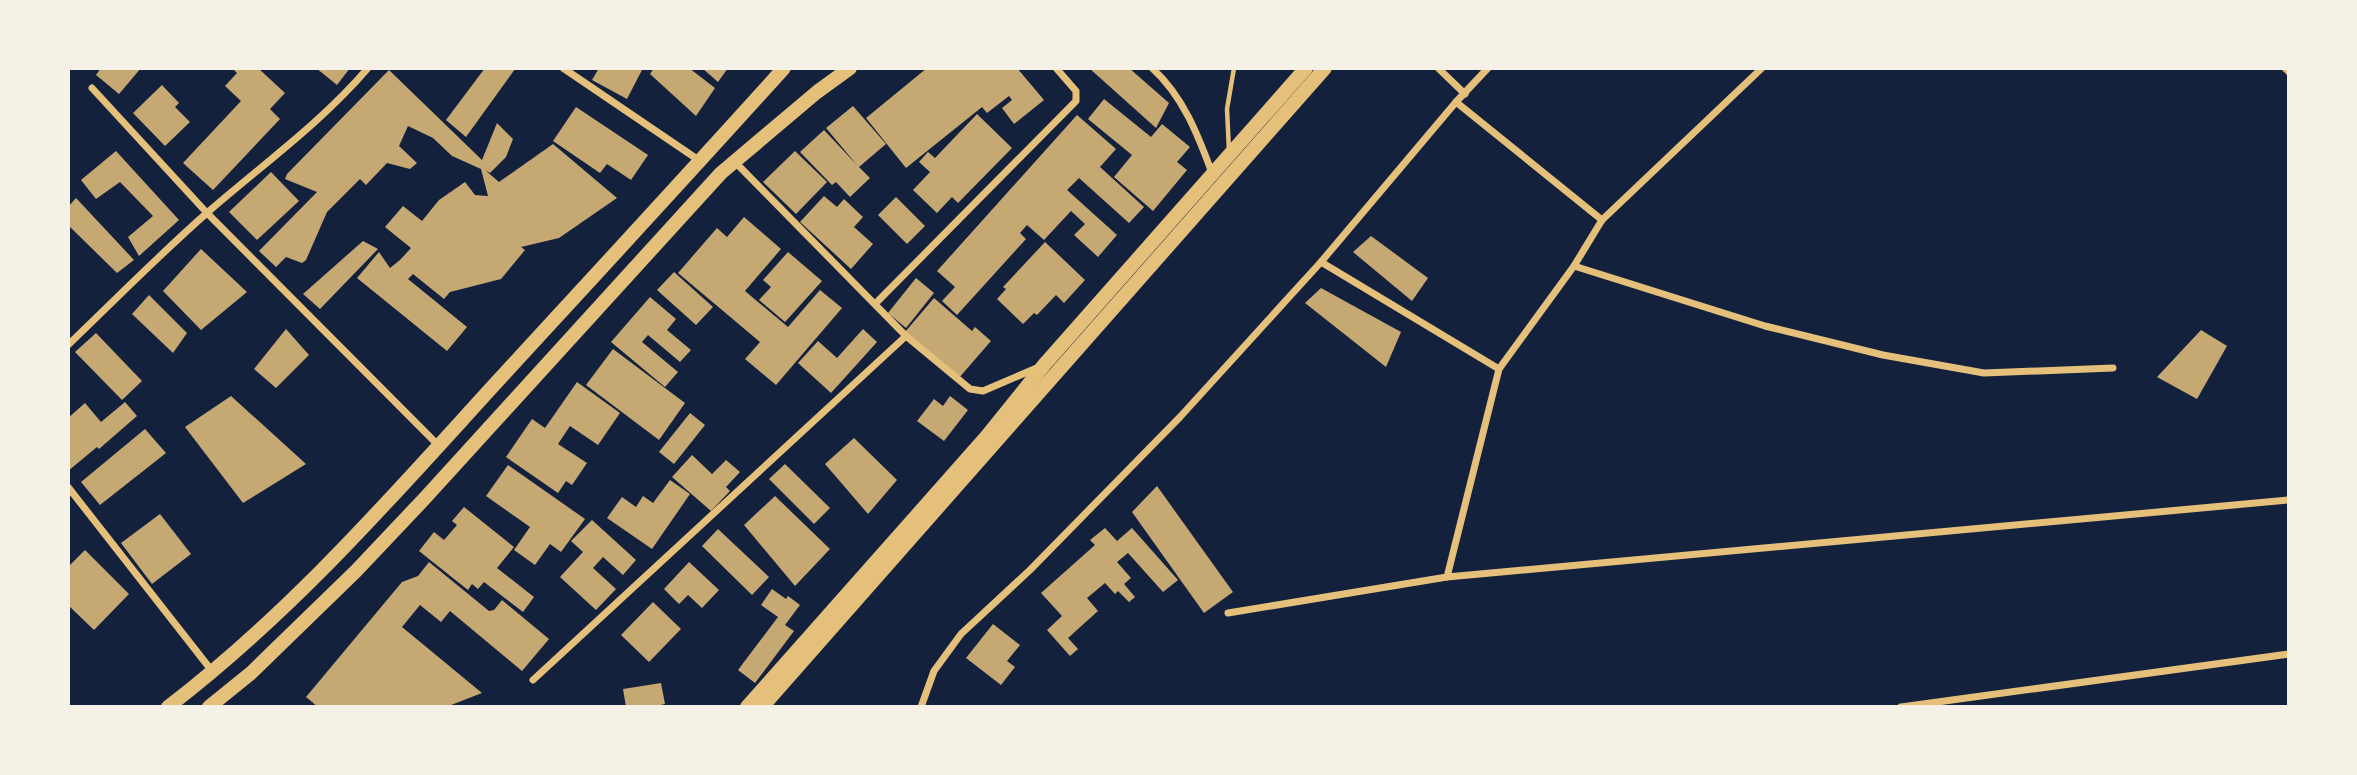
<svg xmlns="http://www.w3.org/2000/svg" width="2357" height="775" font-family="Ubuntu,sans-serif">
<rect width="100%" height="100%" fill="#14213d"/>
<g fill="#c6a872">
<path d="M101,68H141L119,94L96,75Z"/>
<path d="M232,68H258L285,93L270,109L280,119L213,190L183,163L241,101L225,86L237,73Z"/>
<path d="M316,68H350L337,85Z"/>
<path d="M485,68L515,69L466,137L446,120Z"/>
<path d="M599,68H643L627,99L592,80Z"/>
<path d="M654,68H689L715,88L696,116L650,74Z"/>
<path d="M702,68H728L718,82Z"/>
<path d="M927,68H1017L1044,100L1014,124L1002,108L1012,100L1009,96L987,113L982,107L906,168L866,118Z"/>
<path d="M1089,68H1129L1169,103L1156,128Z"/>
<path d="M389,70L482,160L497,123L513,139L506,157L490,173L485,170L499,182L553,144L617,198L559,238L521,247L525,250L501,279L450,292L444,299L413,274L408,279L467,327L447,351L357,278L379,252L390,268L400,260L411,248L385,227L403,206L422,221L439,200L465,182L475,195L488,196L481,169L452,156L433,138L408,126L399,146L417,163L410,169L387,163L366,185L360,179L327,212L306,260L302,263L286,257L276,267L259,251L317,192L285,179L287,174Z"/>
<path d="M162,85L179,103L175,107L190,122L165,146L133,113Z"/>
<path d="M1104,99L1151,137L1162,124L1190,147L1177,162L1187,170L1153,211L1114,177L1132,155L1088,119Z"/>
<path d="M853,106L886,144L859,167L870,178L850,197L836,182L832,185L800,152L824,130L857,165L826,128Z"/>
<path d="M576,107L648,155L631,180L607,164L600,173L553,141Z"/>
<path d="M977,114L1012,148L958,203L952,197L937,213L913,190L930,172L919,162L928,152L935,158Z"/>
<path d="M1077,115L1116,149L1100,167L1144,207L1129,223L1079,178L1067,190L1117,235L1098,257L1074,235L1085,224L1071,211L1044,240L1027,225L1020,233L1026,239L957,315L942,301L955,287L937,271Z"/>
<path d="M116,151L179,220L139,256L128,237L153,216L120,182L96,199L81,180Z"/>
<path d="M795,151L827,182L796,214L763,182Z"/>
<path d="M271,172L299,201L257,240L229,212Z"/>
<path d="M824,196L837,207L844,199L863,217L854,227L873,244L851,269L800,222Z"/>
<path d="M896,197L925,226L907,244L878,215Z"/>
<path d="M76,198L134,260L117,273L68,225V207Z"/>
<path d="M744,217L781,249L745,291L788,327L820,290L842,308L776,385L745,359L760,342L678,273L717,228L727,237Z"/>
<path d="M1371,236L1428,278L1412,301L1353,252Z"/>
<path d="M363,241L378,249L320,309L303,294Z"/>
<path d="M1045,242L1085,280L1064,303L1056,295L1037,315L1034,313L1023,324L997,299L1006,289L1003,287Z"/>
<path d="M201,249L247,292L201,330L163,291Z"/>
<path d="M788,252L822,281L785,322L759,300L771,287L763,280Z"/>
<path d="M674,272L713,307L696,325L657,290Z"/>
<path d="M916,278L934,293L906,328L888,313Z"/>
<path d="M1321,288L1401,332L1386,367L1305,303Z"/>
<path d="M149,295L187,333L173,353L132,314Z"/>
<path d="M650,297L676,319L667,330L691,350L680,362L648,335L642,342L678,372L665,387L611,342Z"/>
<path d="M934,298L972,331L975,327L991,341L958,379L905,332Z"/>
<path d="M286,329L309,355L276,388L254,369Z"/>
<path d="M863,329L877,342L831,393L798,363L818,341L837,358Z"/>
<path d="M2201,330L2227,346L2197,399L2157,377Z"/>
<path d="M96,333L142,381L122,400L75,352Z"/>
<path d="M613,349L685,403L659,440L586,385Z"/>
<path d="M577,382L620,413L598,445L570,426L558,444L587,463L572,485L566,481L558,493L506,457L532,419L545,428Z"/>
<path d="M231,396L306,464L243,503L185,427Z"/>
<path d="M950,396L968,410L944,441L917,421L934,399L943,406Z"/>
<path d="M125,402L137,416L99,449L97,447L68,471V418L85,403L101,422Z"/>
<path d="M690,413L705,425L674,464L659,452Z"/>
<path d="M145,429L166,453L100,505L81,482Z"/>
<path d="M854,438L897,480L868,514L825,464Z"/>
<path d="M692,455L712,474L726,460L740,472L726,487L730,491L711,511L672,477Z"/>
<path d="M785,464L830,508L814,524L769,479Z"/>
<path d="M508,465L585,519L561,552L550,544L535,565L514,550L530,527L486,496Z"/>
<path d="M670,480L690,494L652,549L607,518L622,497L636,507L643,496L653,503Z"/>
<path d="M1157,486L1233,592L1204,613L1132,512Z"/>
<path d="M775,496L830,549L795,586L744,525Z"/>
<path d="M464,507L514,547L497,568L534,597L523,612L484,582L478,589L472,584L468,590L419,551L434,532L444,540L457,525L452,521Z"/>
<path d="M160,514L191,554L152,584L121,543Z"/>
<path d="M592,520L636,560L623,575L603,557L593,568L616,589L596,610L560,577L583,552L571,541Z"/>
<path d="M1105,528L1117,541L1132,528L1178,580L1163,592L1128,553L1117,562L1131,578L1124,584L1135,597L1129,602L1118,591L1115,594L1105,583L1087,598L1098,611L1068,638L1078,649L1070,656L1047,630L1062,616L1041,593L1095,545L1090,540Z"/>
<path d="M718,529L769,577L752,595L702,546Z"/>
<path d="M85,550L129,594L94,630L68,605V567Z"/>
<path d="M429,562L489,611L494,610L502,600L549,639L522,671L450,611L441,622L420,605L402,627L482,693L446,707H318L306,697L402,582L418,576Z"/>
<path d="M689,562L719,590L702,608L688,595L679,604L664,589Z"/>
<path d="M772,589L786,599L788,596L800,605L785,625L794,631L755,683L738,670L778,617L761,605Z"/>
<path d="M653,602L681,629L649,662L621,635Z"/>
<path d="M993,624L1020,645L1007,661L1015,667L1001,685L966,658Z"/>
<path d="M661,683L665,704L652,707H626L623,689Z"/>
</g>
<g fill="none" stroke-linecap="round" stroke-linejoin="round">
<path stroke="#e5c07b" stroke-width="4.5" d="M1229,151L1227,109L1234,68"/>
<g stroke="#e5c07b" stroke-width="7">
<path d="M563,68L700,161"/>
<path d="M1152,68C1183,96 1198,135 1212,173"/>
<path d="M1438,68L1465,94"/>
<path d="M2285,68L2289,72"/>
<path d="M92,88L207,213L439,446"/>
<path d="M1456,102L1602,220"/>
<path d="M735,162L906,336L970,389L983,391L1039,367"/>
<path d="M1321,262L1499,369"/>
<path d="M1574,266L1765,326L1883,355L1984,373L2113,368"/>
<path d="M876,303L1076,101V91L1056,68"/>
<path d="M68,345C115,300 160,254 208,212C262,165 321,123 368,68"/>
<path d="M68,487L212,671"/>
<path d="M1447,577L2289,500"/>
<path d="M1228,613L1447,577L1499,369L1574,266L1602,220L1762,68"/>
<path d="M533,680L906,336"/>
<path d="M921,707L934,671L961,634L1030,570L1180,417L1321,262L1456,102L1488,68"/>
<path d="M1901,707L2289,654"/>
</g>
<g stroke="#e5c07b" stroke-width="14">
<path d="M168,707C288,615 383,507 484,396C584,287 685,178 784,68"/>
<path d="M209,707L251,673L356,571L425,498L721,173L817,92L850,68"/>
<path d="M747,707L987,436L1044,365L1306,68"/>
<path d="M762,707L1325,68"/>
</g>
</g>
<rect width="2357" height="775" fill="none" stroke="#f6f1e7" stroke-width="140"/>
</svg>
